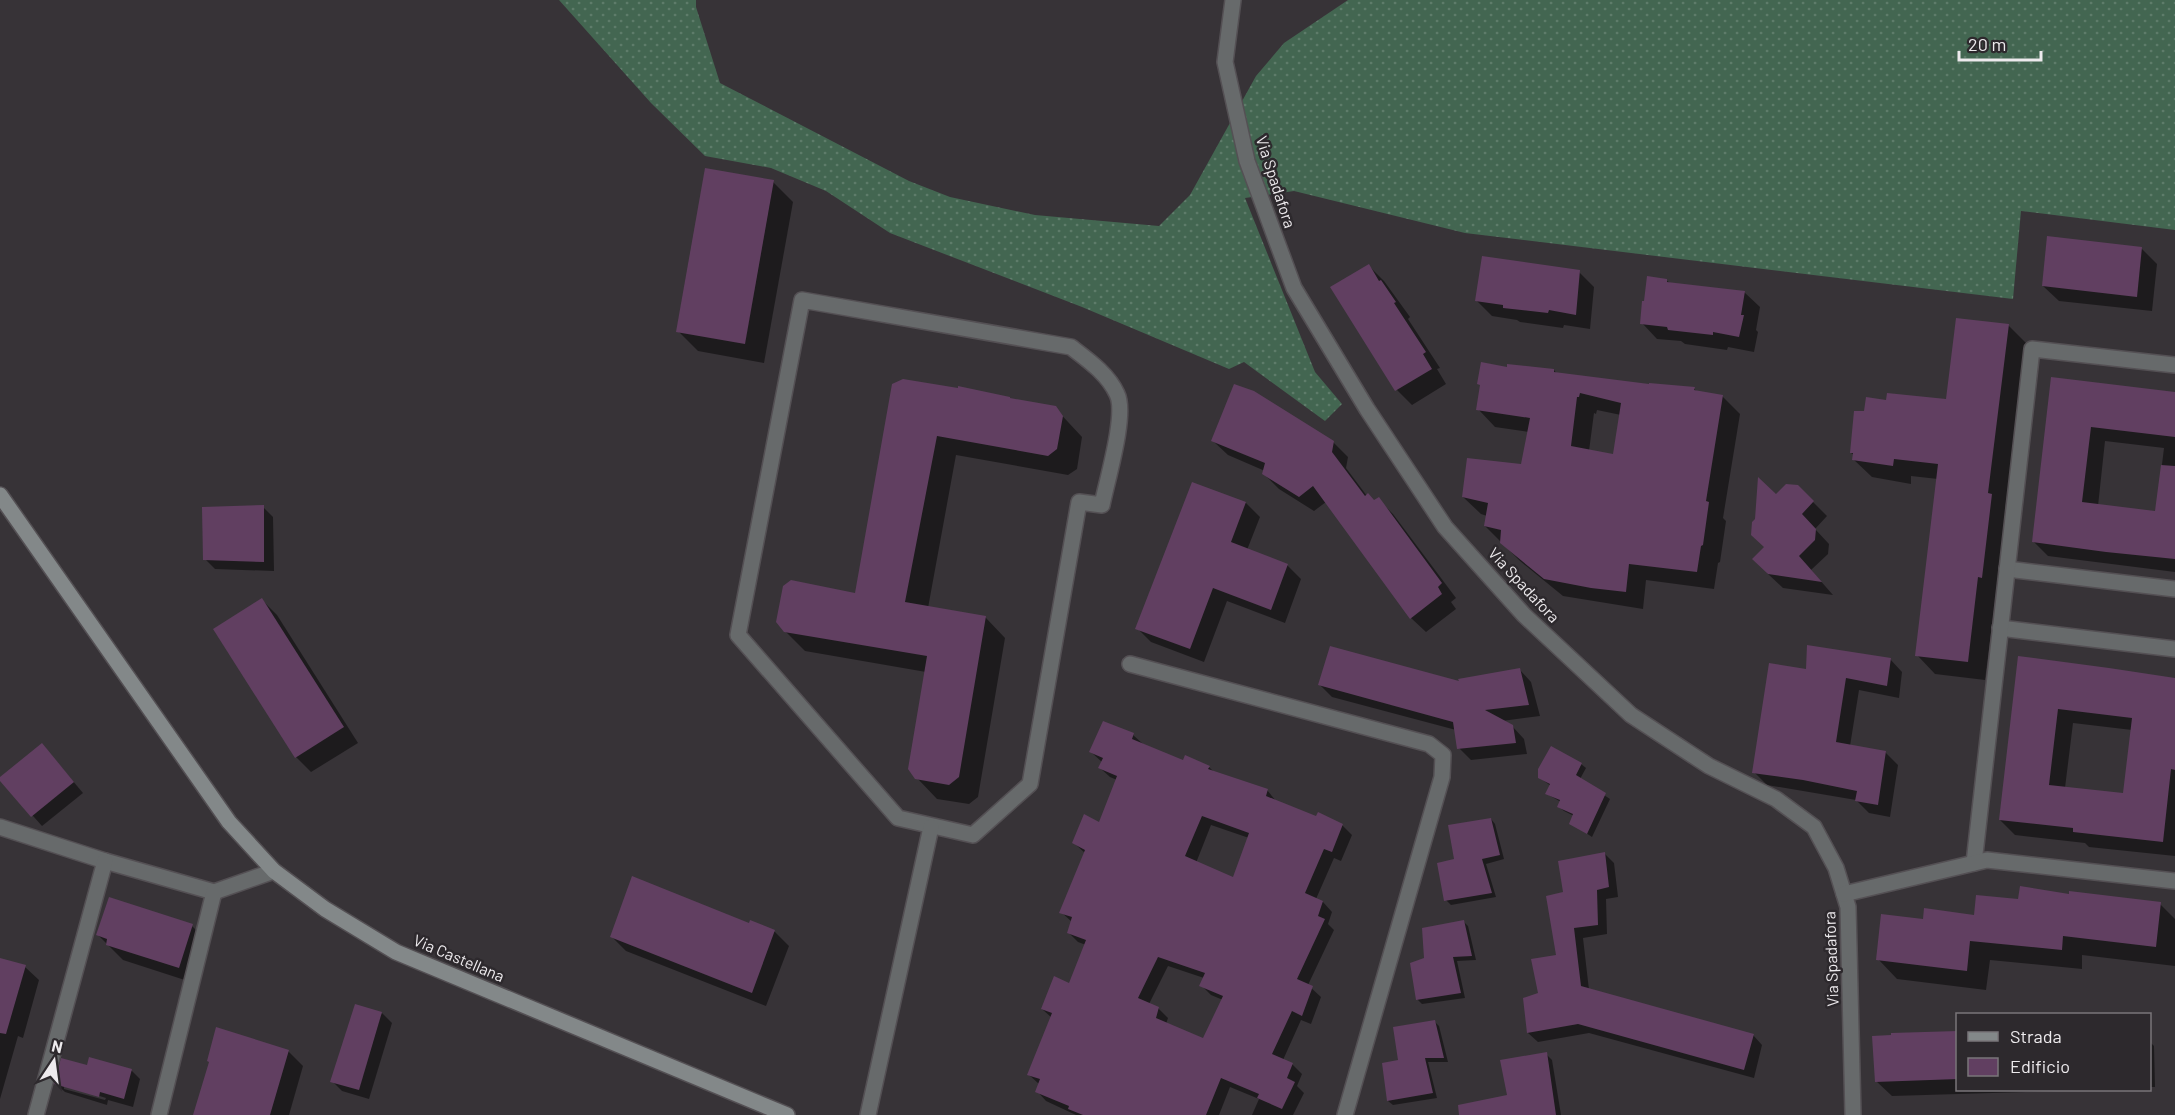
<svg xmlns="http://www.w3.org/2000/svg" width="2175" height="1115" font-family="Barlow,sans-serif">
<defs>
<pattern id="grass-dots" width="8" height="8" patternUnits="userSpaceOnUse" patternTransform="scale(1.5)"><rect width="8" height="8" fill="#436651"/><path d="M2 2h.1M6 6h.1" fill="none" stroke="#5e7c6a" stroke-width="1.8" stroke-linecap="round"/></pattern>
</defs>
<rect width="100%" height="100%" fill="#373337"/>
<path fill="url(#grass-dots)" d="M559,0H696V7L720,83L909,181L950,197L1035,215L1159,226L1190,195L1256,76L1284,43L1348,0H2175V230L2021,211L2013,299L1465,233L1294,191L1245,198L1315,372L1342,404L1325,421L1244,362L1229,369L1082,307L890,233L826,191L771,168L705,156L651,103Z"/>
<g fill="#0007" fill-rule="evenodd">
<path d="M773,182L793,202L764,363L698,351L678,331Z"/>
<path d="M2142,249L2157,264L2152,311L2059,301L2043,286Z"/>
<path d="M1369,266L1384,281L1410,317L1408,319L1440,368L1437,369L1446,384L1412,405L1397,390L1332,288Z"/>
<path d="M1579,272L1594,287L1590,329L1564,325L1563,328L1520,322L1517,320L1492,316L1477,301Z"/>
<path d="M1666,280L1670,283L1744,292L1760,307L1756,330L1758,332L1754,352L1728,347L1727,350L1685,344L1681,341L1657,339L1642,323Z"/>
<path d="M2008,325L2027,344L2005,510L2009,514L1999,595L1996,594L1985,680L1935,674L1917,655L1938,479L1911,476V484L1872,477L1853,459L1854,455L1851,453L1865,413L1888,402L1947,401Z"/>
<path d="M1509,368L1554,370L1557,374L1650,386L1694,389L1698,392L1722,396L1740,414L1723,518L1726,521L1720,562L1718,563L1714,589L1646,580L1643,609L1563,596L1520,561L1485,526L1487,516L1481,514L1463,497L1522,465L1529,432L1495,427L1478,409ZM1597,410L1621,415L1614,456L1589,451L1594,413L1596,414Z"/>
<path d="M2052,378L2175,394V572L2048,556L2033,541ZM2105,441L2164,448L2156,513L2098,506Z"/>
<path d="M893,385L1055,408L1082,437L1077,469L1068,475L956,455L928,608L986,618L1005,638L978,797L969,804L937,799L917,778L926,672L805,651L785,631L856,595Z"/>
<path d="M1213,441L1333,442L1348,457L1346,468L1367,496L1374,501L1378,499L1393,514L1456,598L1451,602L1456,609L1426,632L1411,618L1326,502L1314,511L1279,489L1264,474L1265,471L1228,455Z"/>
<path d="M1193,484L1246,503L1260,517L1247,550L1287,565L1301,579L1285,623L1227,601L1204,662L1151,642L1137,628Z"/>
<path d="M1797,486L1827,516L1815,529L1829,544L1828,554L1811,570L1833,595L1783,588L1767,573L1766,548L1776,497Z"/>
<path d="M263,507L273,517L274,571L215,569L205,559Z"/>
<path d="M262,600L277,615L358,743L311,772L296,757Z"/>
<path d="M2019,658L2175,680V856L2089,847L2085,843L2015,835L2000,820ZM2073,723L2132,730L2125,795L2065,788Z"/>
<path d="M1890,659L1902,672L1899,698L1859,690L1850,746L1885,752L1898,765L1890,817L1869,813L1856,800L1767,785L1754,772L1807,670Z"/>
<path d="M1520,670L1531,682L1540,716L1502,721L1512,726L1524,739L1527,754L1471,760L1459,748L1456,730L1332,697L1320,685L1463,684Z"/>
<path d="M1133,735L1143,744L1183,762L1209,767L1215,773L1267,790L1276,801L1316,817L1342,825L1352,835L1341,861L1334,858L1316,899L1323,902L1332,912L1328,924L1334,930L1308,985L1321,997L1311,1024L1301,1020L1283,1060L1292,1064L1302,1074L1297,1086L1304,1093L1293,1115H1252L1259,1099L1230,1087L1219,1115H1076L1046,1101L1037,1091L1039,1084L1028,1074L1052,1018L1042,1009L1070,985L1086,945L1078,942L1068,932L1072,922L1061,912L1086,854L1074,843L1100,824L1117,780L1110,777L1100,768L1103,763L1091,752ZM1211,825L1249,838L1234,879L1196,863ZM1168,966L1204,978L1201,985L1211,995L1223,1000L1203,1040L1166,1024L1168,1018L1158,1008L1149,1004Z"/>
<path d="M51,755L83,793L42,826L0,779Z"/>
<path d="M1581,764L1586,768L1580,779L1610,799L1592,837L1571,823L1574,816L1564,811L1559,807L1561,802L1547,794L1551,786L1540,778Z"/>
<path d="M1491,819L1495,824L1504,859L1486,864L1496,897L1451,905L1446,900L1456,860Z"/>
<path d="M1605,854L1614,863L1618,897L1606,899L1607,934L1583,938L1589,990L1753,1035L1762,1045L1754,1078L1589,1033L1538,1042L1528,1033L1540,994Z"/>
<path d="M2071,896L2160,904L2175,919V966L2082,955V969L1990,960L1986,990L1897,979L1878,959L1924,921L1976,917L2019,901Z"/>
<path d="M1463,921L1468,926L1476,960L1457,961L1465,998L1422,1004L1417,999L1426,959Z"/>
<path d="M751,922L775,932L789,946L766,1006L626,951L611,936L750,925Z"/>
<path d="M192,926L207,941L194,983L123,960L98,935Z"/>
<path d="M0,960L25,967L39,980L23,1038L18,1036L0,1099Z"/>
<path d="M382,1013L392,1023L369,1099L342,1091L332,1081Z"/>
<path d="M1434,1021L1439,1026L1448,1062H1428L1437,1098L1393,1105L1388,1101L1400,1062Z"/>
<path d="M1958,1033V1090H2089L1892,1096L1876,1081Z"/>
<path d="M2150,1042L2154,1046L2155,1087H2150Z"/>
<path d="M288,1051L303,1066L289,1115H194Z"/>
<path d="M1546,1054L1552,1060L1561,1115H1496Z"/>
<path d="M88,1067L132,1071L140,1079L133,1107L108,1100L107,1105L65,1092L56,1084ZM64,1085L106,1098L105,1100L64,1089Z"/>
</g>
<g fill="#613f61" fill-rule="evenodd">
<path d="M705,168L774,180L745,344L676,332Z"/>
<path d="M2047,236L2142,247L2137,297L2042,286Z"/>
<path d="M1482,256L1580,270L1576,315L1549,310L1548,313L1503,308V305L1475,301Z"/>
<path d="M1369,264L1379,281L1381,280L1396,302L1394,303L1426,352L1423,354L1432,369L1395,391L1330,287Z"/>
<path d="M1647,276L1667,279V282L1745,291L1741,315H1744L1739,337L1713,332V335L1668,330L1667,327L1640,324L1642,301H1644Z"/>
<path d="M1956,318L2009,324L1988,493L1992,494L1982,578L1978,577L1968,662L1915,656L1938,464L1894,459L1893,466L1852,460L1853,453H1850L1854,411H1864L1866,397L1886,400L1887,393L1946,399Z"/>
<path d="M1481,362L1507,367V364L1554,369V372L1649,384V383L1695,387L1694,390L1723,395L1706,501L1709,502L1703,545L1701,546L1697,572L1629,564L1626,592L1591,588L1544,579L1500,543L1501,530L1484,526L1488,503L1462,497L1467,458L1521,464L1530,418L1476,410L1480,385L1477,384ZM1580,393L1621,403L1613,454L1571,446L1577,397H1579Z"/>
<path d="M2051,377L2175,392V437L2091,427L2082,502L2155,511L2161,465L2175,466V559L2106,552L2032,542Z"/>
<path d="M903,379L958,388V386L1010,397V398L1056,406L1063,416L1057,449L1048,456L937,436L905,602L986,616L959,777L949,785L915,779L908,769L927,656L784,632L776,622L783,586L791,580L855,593L892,384Z"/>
<path d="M1234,384L1254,391L1334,441L1332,452L1365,496L1368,493L1374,500L1379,497L1442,583L1438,587L1442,594L1410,619L1313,486L1299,497L1262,474L1265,463L1211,441Z"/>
<path d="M1758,477L1776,494L1786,484L1798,485L1814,501L1802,514L1816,529L1815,540L1799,556L1822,582L1768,574L1752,559L1764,547L1751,535L1752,522L1755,519Z"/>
<path d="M1192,482L1246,502L1231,542L1288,564L1271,610L1213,588L1190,649L1135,629Z"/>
<path d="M264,505V562L203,560L202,507Z"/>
<path d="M262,598L344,727L295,758L213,629Z"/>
<path d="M1807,645L1891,658L1887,686L1846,678L1836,742L1886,751L1878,805L1855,801L1857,791L1803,780L1752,773L1769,663L1806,669Z"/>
<path d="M1330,646L1459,681L1458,679L1520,668L1529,705L1485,710L1513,725L1516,743L1457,749L1453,722L1318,685Z"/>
<path d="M2018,656L2109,668L2175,678V770L2171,769L2163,842L2073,832V828L1999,820ZM2058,709L2132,718L2123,793L2049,785Z"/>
<path d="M1103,721L1134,733L1132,739L1183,760L1185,755L1210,766L1208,769L1268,789L1266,796L1316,816L1318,812L1343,824L1332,852L1324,849L1305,893L1323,901L1318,916L1325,919L1297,979L1313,986L1302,1016L1292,1011L1272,1054L1293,1063L1287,1078L1295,1082L1282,1109L1257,1098L1259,1094L1221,1078L1206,1115H1083L1068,1109L1069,1106L1035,1092L1040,1079L1027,1075L1052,1013L1041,1009L1054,976L1069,983L1086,940L1067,933L1072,917L1059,913L1085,850L1072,843L1084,814L1099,822L1117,776L1098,768L1103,758L1089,752ZM1202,816L1249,833L1233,877L1185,856ZM1158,957L1205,973L1199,986L1223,996L1203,1038L1156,1018L1159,1007L1138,998Z"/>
<path d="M42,743L74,782L31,817L0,781V777Z"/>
<path d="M1551,746L1582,763L1576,775L1606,793L1587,834L1569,824L1573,814L1557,807L1560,800L1545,794L1550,784L1538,778V769Z"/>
<path d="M1491,818L1500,855L1482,859L1492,893L1444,901L1437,863L1454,859L1448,825Z"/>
<path d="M1605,852L1609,887L1597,890L1598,925L1574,928L1581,986L1754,1034L1744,1070L1578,1024L1527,1033L1523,998L1538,993L1531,959L1556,955L1546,896L1563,892L1558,861Z"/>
<path d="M632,876L749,923L750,920L775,930L752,993L610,937Z"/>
<path d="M2020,886L2069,894V891L2161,902L2156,947L2063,936L2062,950L1970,941L1967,971L1876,960L1881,914L1923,919L1924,908L1974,915L1976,895L2018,899Z"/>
<path d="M109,897L193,924L179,968L106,945L107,939L96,935Z"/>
<path d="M1464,920L1472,956L1453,957L1461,993L1416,1000L1410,963L1424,958L1422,928Z"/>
<path d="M0,958L26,965L6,1034L0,1033Z"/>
<path d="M355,1004L382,1012L359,1090L330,1082Z"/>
<path d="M1435,1020L1444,1058H1425L1433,1093L1387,1101L1382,1063L1398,1060L1393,1027Z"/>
<path d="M216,1027L289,1050L270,1115H193L209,1062L207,1061Z"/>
<path d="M1958,1031V1079L1875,1082L1872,1036L1891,1035V1033Z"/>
<path d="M1547,1052L1556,1115H1459L1458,1105L1507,1095L1500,1060Z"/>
<path d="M89,1057L132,1069L124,1099L100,1092L99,1097L54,1084L61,1058L87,1065Z"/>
</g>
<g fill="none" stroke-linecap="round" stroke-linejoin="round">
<defs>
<g id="street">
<path d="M1233,0L1225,62L1247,161L1294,288L1367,409L1445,527L1524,615L1631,715L1709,766L1776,799L1814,827L1836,868L1848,907L1853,1115"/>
<path d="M802,300L1071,347C1088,360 1108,374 1117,394C1127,414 1107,480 1102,505L1079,502L1030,784L973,835L898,818L738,635Z"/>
<path d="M2007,569L2175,589"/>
<path d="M2000,628L2175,649"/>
<path d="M1130,664L1429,744L1443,755L1442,777L1345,1115"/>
<path d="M0,827L105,861L214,892L274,871"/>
<path d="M1974,863L2032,349L2175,365"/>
<path d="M1844,894L1987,860L2175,881"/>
<path d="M36,1115L105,861"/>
<path d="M159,1115L214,892"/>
<path d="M868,1115L931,827"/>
</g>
<path id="secondary" d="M0,495L229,822L274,871L325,909L396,952L787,1115"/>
</defs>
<use href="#street" stroke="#545054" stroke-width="18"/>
<use href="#secondary" stroke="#545054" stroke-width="18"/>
<use href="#street" stroke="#676a6b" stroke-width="15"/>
<use href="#secondary" stroke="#838889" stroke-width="15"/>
</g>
<g text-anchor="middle" stroke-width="5" stroke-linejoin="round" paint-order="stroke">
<g font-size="16" fill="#edeaed" stroke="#2d292d">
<text transform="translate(1276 182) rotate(72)" y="6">Via Spadafora</text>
<text transform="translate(1524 585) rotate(47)" y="6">Via Spadafora</text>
<text transform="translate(459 958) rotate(23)" y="6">Via Castellana</text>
<text transform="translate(1831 959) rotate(-92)" y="6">Via Spadafora</text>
</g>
</g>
<rect x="1956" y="1013" width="195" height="78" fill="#2d292d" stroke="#7a767a" stroke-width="1.5"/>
<rect x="1968" y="1032" width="30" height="9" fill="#838889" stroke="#7a767a" stroke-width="1.5"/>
<text x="2010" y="1043" font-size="18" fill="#edeaed">Strada</text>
<rect x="1968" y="1058" width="30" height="18" fill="#613f61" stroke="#7a767a" stroke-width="1.5"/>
<text x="2010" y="1073" font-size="18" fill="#edeaed">Edificio</text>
<g transform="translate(54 1061) rotate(13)" stroke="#2d292d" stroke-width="4.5" paint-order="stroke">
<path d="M0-4.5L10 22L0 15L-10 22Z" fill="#edeaed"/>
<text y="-9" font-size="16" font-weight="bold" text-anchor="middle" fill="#edeaed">N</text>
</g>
<path d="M1959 51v9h82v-9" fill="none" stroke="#edeaed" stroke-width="3"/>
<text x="1968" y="51" font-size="18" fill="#edeaed" stroke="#2d292d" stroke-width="4.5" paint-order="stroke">20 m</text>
</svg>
